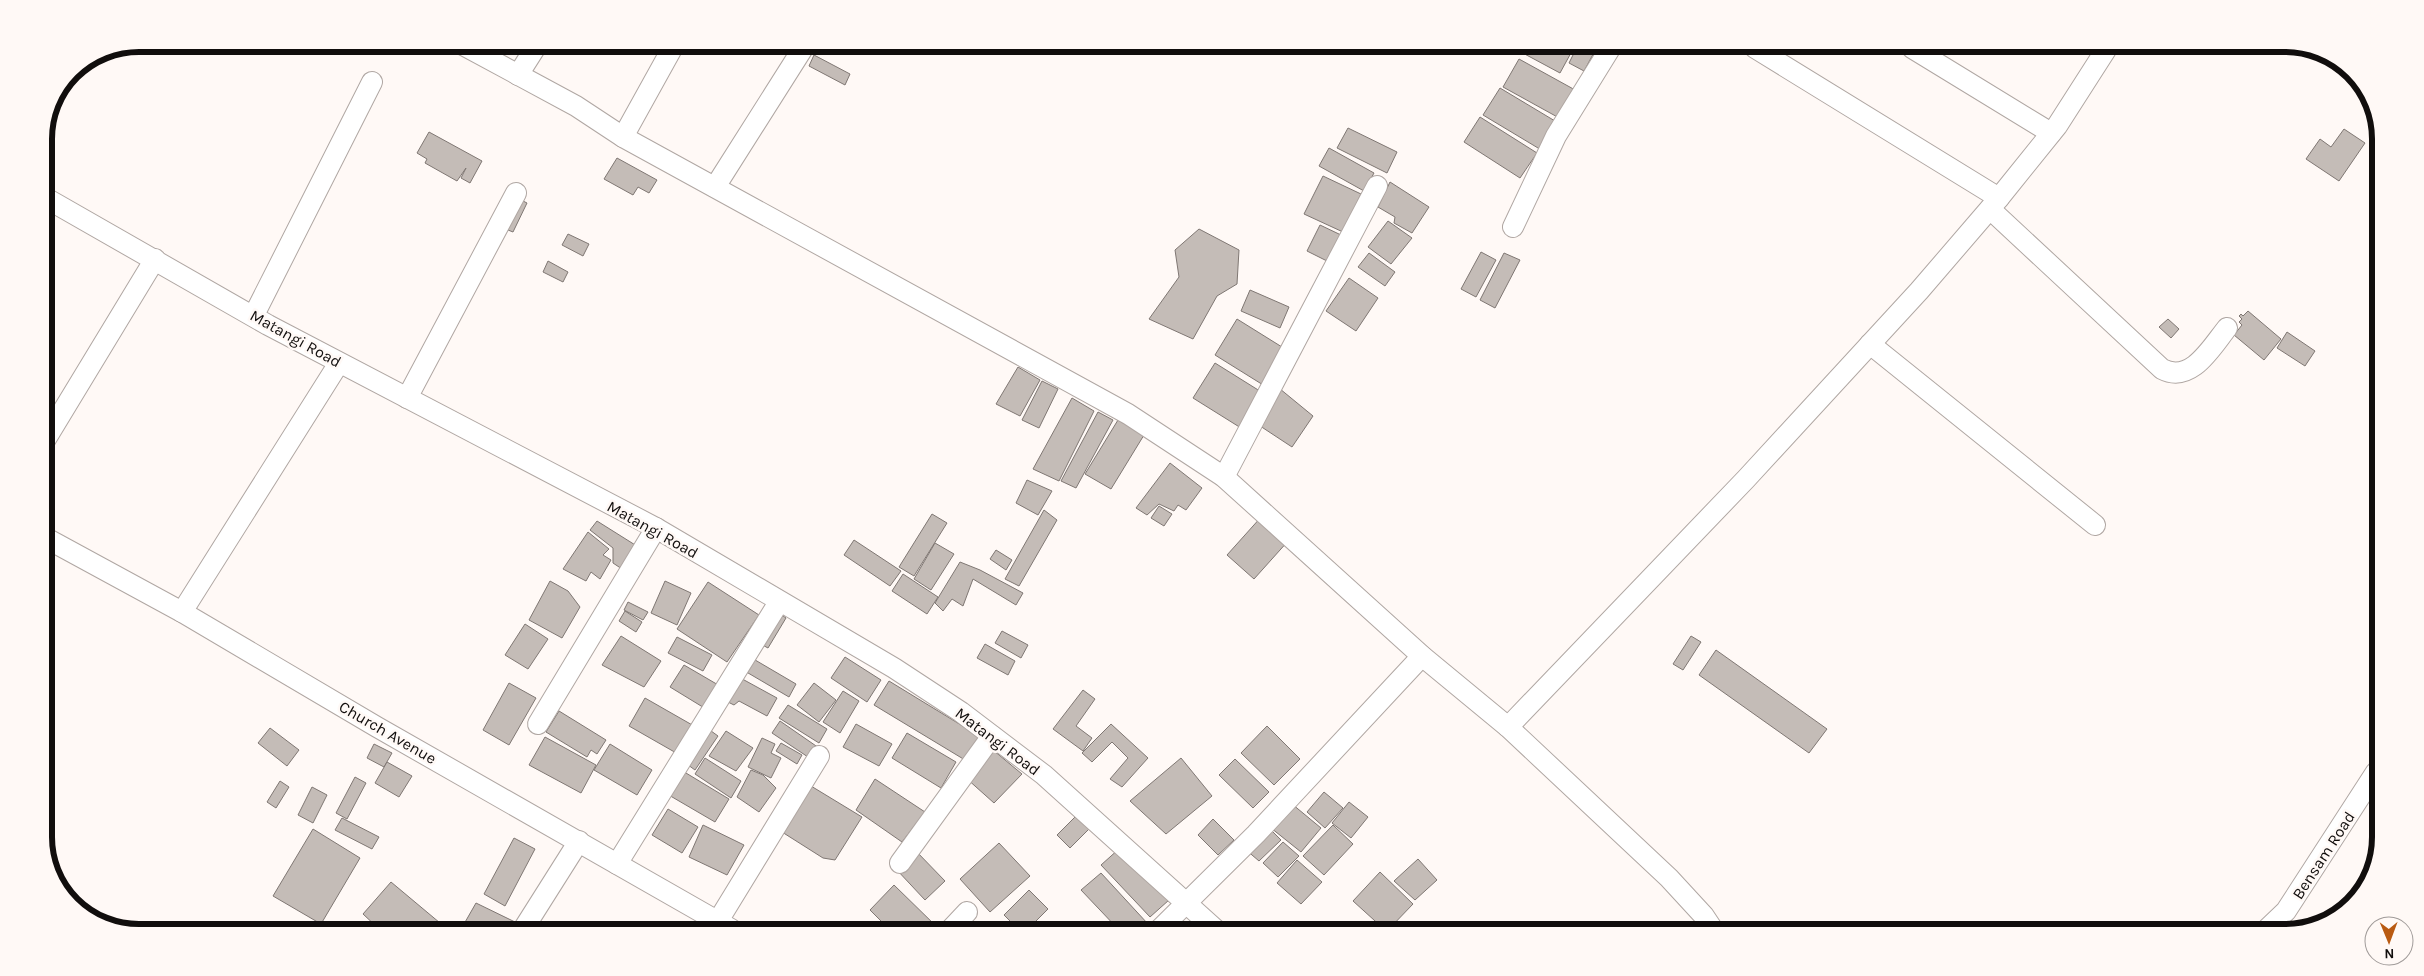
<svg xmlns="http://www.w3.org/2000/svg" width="2424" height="976" font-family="Karla,sans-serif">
<rect width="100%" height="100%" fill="#fff9f6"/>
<g fill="#c4bcb7" stroke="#7f7773">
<path d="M1521,47H1565L1572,51L1560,73L1519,51Z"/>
<path d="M1577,47H1597L1584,71L1569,63Z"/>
<path d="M814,55L850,74L845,85L809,66Z"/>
<path d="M1519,59L1577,91L1561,119L1503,87Z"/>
<path d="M1500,88L1560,124L1543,151L1483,115Z"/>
<path d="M1480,117L1537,153L1520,178L1464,142Z"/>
<path d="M1348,128L1397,152L1387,173L1337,148Z"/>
<path d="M2344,129L2365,143L2339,181L2306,159L2320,139L2331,147Z"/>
<path d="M429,132L482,161L470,183L461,178L466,168L457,181L425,163L427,159L417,153Z"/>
<path d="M1329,148L1374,173L1364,191L1319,166Z"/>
<path d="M617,158L657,180L649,193L638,187L633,195L604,179Z"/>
<path d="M1323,176L1361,194L1343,232L1304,214Z"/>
<path d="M1390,182L1429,207L1412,233L1394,223L1395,217L1378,207Z"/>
<path d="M517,198L527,203L513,232L503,228Z"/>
<path d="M1388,221L1412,238L1391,264L1368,247Z"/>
<path d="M1320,225L1341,235L1327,261L1307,251Z"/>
<path d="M1199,229L1239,250L1237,284L1217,296L1193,339L1149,319L1179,277L1175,250Z"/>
<path d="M568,234L589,244L583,256L562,245Z"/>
<path d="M1481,252L1496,260L1476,297L1461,289Z"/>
<path d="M1369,253L1395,272L1385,286L1358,267Z"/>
<path d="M1504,253L1520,260L1495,308L1480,300Z"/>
<path d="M548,261L568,272L563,282L543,272Z"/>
<path d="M1349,278L1378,298L1356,331L1326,311Z"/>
<path d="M1250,290L1289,307L1280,328L1241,311Z"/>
<path d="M2248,311L2281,339L2264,360L2234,335L2242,325L2239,322L2242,319L2239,316L2241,314L2243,316Z"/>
<path d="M1237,319L1290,352L1268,388L1215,355Z"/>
<path d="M2168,319L2179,329L2171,338L2159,327Z"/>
<path d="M2287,332L2315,351L2305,366L2277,348Z"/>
<path d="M1215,363L1263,393L1241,428L1193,398Z"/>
<path d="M1018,367L1040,380L1020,416L996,404Z"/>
<path d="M1042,381L1058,389L1039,428L1022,420Z"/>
<path d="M1274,384L1313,416L1292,447L1251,420Z"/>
<path d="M1072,398L1094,411L1059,481L1033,469Z"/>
<path d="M1098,412L1113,420L1076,488L1061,481Z"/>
<path d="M1118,420L1144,435L1111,489L1085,474Z"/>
<path d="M1170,463L1202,488L1186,510L1178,505L1174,511L1159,504L1147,515L1136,508Z"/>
<path d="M1027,480L1052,491L1038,515L1016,503Z"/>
<path d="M1159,506L1172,514L1164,526L1151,518Z"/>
<path d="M1044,510L1057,520L1019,586L1005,579Z"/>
<path d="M932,514L947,523L914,576L899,567Z"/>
<path d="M1262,516L1289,540L1254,579L1227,555Z"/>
<path d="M597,521L640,548L625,571L613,563V548L590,530Z"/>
<path d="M588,532L609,549L603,555L611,560L600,579L591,572L586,581L563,569Z"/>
<path d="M854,540L901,571L890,586L844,555Z"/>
<path d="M935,543L954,554L931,590L914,579Z"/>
<path d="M996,550L1012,560L1006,570L990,559Z"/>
<path d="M960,562L980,570L1023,593L1016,605L973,579L963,606L952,599L943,611L935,603Z"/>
<path d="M903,574L938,597L927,614L892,591Z"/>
<path d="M550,581L568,591L580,607L562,638L529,620Z"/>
<path d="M665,581L691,593L677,625L651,613Z"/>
<path d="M708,582L759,615L727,662L677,629Z"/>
<path d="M628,602L648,612L643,620L624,610Z"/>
<path d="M625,611L642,622L636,632L619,621Z"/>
<path d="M776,611L786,618L768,648L757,642Z"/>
<path d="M525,624L548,639L528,669L505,655Z"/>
<path d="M1002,631L1028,645L1021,658L995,643Z"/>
<path d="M621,636L661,661L644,687L602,665Z"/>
<path d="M1691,636L1701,642L1683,670L1673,664Z"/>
<path d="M677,637L712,655L703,671L668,653Z"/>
<path d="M985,644L1015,661L1008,675L977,658Z"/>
<path d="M1716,650L1827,729L1809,753L1699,675Z"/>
<path d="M750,657L796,684L789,697L743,670Z"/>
<path d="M845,657L881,680L867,702L831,678Z"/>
<path d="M684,665L720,686L706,709L670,687Z"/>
<path d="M735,675L777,698L767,716L739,701L734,705L722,699Z"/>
<path d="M889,681L979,736L965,760L874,705Z"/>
<path d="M509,683L536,698L509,745L483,730Z"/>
<path d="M814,683L836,700L819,722L797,705Z"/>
<path d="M1083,690L1095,699L1076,726L1092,738L1083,751L1053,729Z"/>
<path d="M843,691L859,701L840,733L823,722Z"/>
<path d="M645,698L694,726L678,754L629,726Z"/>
<path d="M788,705L827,729L819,743L779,718Z"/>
<path d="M559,711L606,740L597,754L591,750L587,757L546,732Z"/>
<path d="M780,721L819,748L811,759L772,733Z"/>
<path d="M856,724L892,744L879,766L843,747Z"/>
<path d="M1111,724L1148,758L1122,787L1110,779L1128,758L1112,742L1092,762L1082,753Z"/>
<path d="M1267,726L1300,759L1274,785L1241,753Z"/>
<path d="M270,728L299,750L287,766L258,743Z"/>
<path d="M707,728L718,736L695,770L684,762Z"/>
<path d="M726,731L753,748L736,771L709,756Z"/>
<path d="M907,733L956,762L941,788L892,758Z"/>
<path d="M545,737L596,765L581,793L529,765Z"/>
<path d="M762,738L775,744L771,753L781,758L771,778L748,767Z"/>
<path d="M781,743L802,755L797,764L776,751Z"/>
<path d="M374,744L392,753L384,767L367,758Z"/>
<path d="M610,744L652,770L637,795L594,770Z"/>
<path d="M993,750L1022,774L994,803L966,778Z"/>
<path d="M705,758L741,781L731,798L695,774Z"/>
<path d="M1181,758L1212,796L1166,834L1130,801Z"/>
<path d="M1235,759L1269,792L1253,808L1219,775Z"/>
<path d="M387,762L412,776L399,797L375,783Z"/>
<path d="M681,770L729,799L715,822L667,794Z"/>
<path d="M751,770L763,775L776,788L759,812L737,797Z"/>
<path d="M355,777L366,783L347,819L336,813Z"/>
<path d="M875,779L925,812L902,842L856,810Z"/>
<path d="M280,781L289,787L276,808L267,802Z"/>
<path d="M811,786L862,817L835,860L823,858L782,832Z"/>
<path d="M312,787L327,795L313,823L298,815Z"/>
<path d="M1324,792L1343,808L1325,828L1307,812Z"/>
<path d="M1349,802L1368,817L1351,838L1332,823Z"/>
<path d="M1292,804L1321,828L1301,852L1271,828Z"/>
<path d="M668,809L698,827L682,853L652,835Z"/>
<path d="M1076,816L1089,829L1070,848L1057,835Z"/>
<path d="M342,818L379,837L372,849L335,830Z"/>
<path d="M1213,819L1234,840L1218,855L1198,835Z"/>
<path d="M703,825L744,845L727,875L689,857Z"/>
<path d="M1333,825L1353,844L1324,875L1303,856Z"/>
<path d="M1267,826L1281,840L1259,861L1245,849Z"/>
<path d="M313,829L360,858L321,924L273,896Z"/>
<path d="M514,838L535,849L505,906L484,894Z"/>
<path d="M1283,842L1299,856L1278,877L1263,863Z"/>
<path d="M999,843L1030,876L990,912L960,879Z"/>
<path d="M1120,848L1169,900L1150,917L1101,865Z"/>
<path d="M915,850L945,881L925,900L896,869Z"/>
<path d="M1418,859L1437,880L1415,900L1394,881Z"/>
<path d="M1297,860L1322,882L1301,904L1277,883Z"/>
<path d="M1380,872L1413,904L1388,930H1385L1353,901Z"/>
<path d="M1101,873L1148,924L1142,930L1118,929L1081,890Z"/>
<path d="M391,882L446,928H378L363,914Z"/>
<path d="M894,885L938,928L937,929H889L870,910Z"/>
<path d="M1029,890L1048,909L1028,929H1018L1004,915Z"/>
<path d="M476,903L515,922L511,928H472L464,924Z"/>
</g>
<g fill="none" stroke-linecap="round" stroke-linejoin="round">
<defs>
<g id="minor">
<path d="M463,45L576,106L623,137L1128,414L1224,477L1422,656L1508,727L1669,878L1704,916L1714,931"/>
<path d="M1755,48L1999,198"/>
<path d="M1912,48L2051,133"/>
<path d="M518,75L537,45"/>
<path d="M623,137L674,45"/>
<path d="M715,187L805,45"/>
<path d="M44,197L268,325L656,528L894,668L961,712L1044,775L1216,930"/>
<path d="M1990,209L2162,369C2191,384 2211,348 2227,328"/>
<path d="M1513,227L1556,136L1611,47"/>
<path d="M254,315L372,82"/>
<path d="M1870,344L2095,525"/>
<path d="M407,398L516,193"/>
<path d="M44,442L155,259"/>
<path d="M1224,477L1377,186"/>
<path d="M44,537L182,612L377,727L731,929"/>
<path d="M182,612L339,363"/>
<path d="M538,724L656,528"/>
<path d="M1508,727L1746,479L1919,291L1999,198L2057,126L2107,48"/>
<path d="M900,863L992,736"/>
<path d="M617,864L779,602"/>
<path d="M718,921L819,756"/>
<path d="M524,928L579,841"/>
<path d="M951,929L967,912"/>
<path d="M1159,930L1256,834L1422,656"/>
<path d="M2264,932L2286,911L2376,772"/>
</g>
</defs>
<use href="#minor" stroke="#b0a7a3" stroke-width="22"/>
<use href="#minor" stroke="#fff" stroke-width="20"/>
</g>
<g text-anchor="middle" stroke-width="5" stroke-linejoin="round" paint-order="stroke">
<g font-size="16" fill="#110e0d" stroke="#fff9f6">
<text transform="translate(296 338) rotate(29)" y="6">Matangi Road</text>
<text transform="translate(653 529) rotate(29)" y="6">Matangi Road</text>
<text transform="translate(388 732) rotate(30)" y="6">Church Avenue</text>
<text transform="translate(998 741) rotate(37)" y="6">Matangi Road</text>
<text transform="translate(2323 855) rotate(-57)" y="6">Bensam Road</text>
</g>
</g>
<path d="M0 0H2424V976H0ZM139 52H2285A87 87 0 0 1 2372 139V837A87 87 0 0 1 2285 924H139A87 87 0 0 1 52 837V139A87 87 0 0 1 139 52Z" fill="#fff9f6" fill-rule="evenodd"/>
<path fill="none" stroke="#110e0d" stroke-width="6" d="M139 52H2285A87 87 0 0 1 2372 139V837A87 87 0 0 1 2285 924H139A87 87 0 0 1 52 837V139A87 87 0 0 1 139 52Z"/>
<g transform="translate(2389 941) rotate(179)"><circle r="24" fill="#fff9f6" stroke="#a09b99"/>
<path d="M0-4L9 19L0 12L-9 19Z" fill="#b95a11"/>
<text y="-8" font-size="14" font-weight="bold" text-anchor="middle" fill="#110e0d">N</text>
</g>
</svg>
